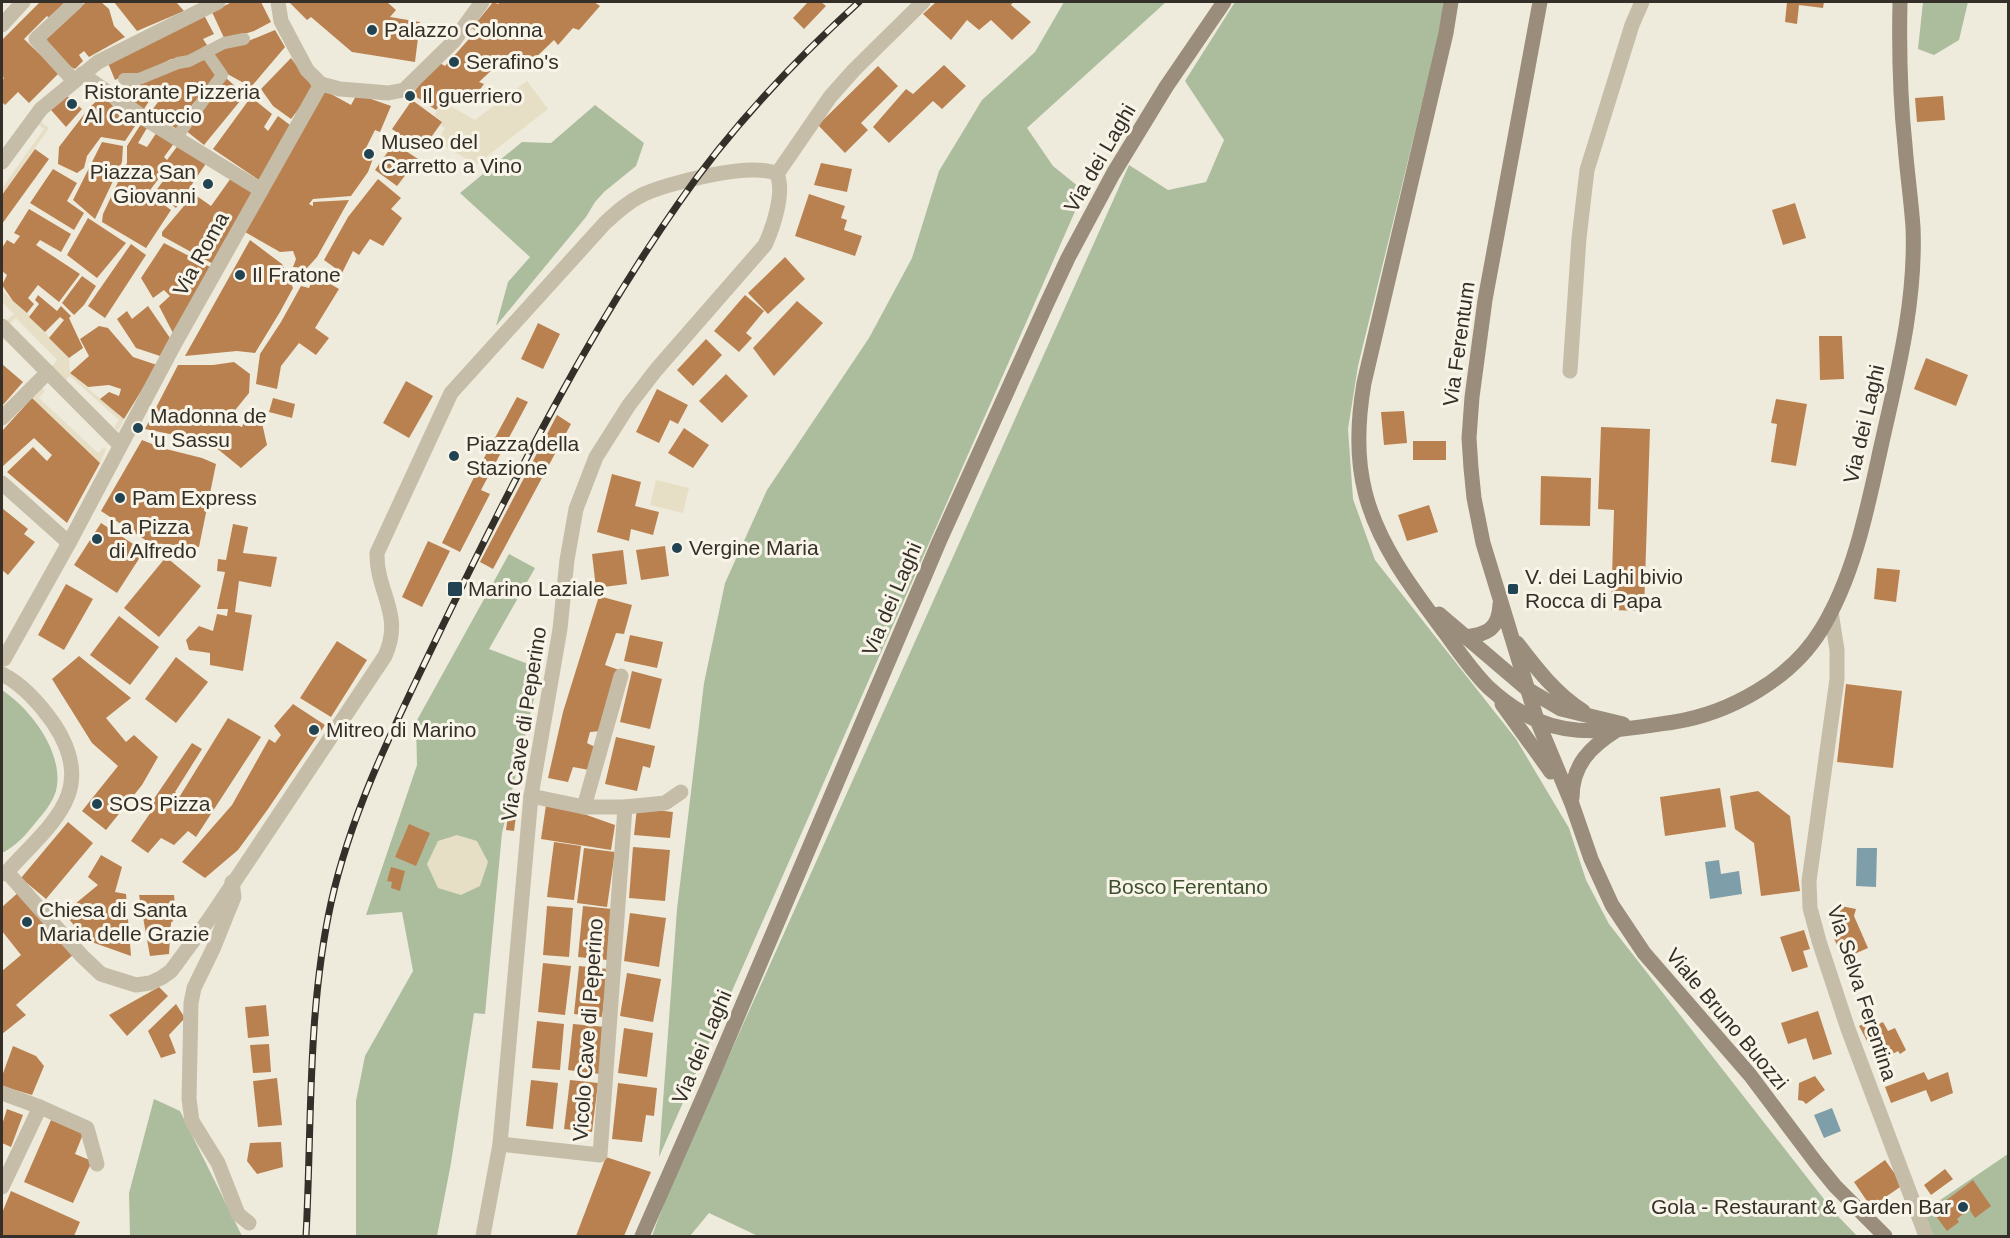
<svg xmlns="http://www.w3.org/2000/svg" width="2010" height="1238" font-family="Helvetica,sans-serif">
<rect width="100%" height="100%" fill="#efebdc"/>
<g fill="#acbd9e">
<path d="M1064,2H1166L1027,128L1053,166L1084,191L659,1157L677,909L704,683L725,583L767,490L869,338L912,258L939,171L982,100L1035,52Z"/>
<path d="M1235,2H1443L1442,21L1358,366L1348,429L1353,499L1375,560L1516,739L1569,828L1586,880L1609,924L1834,1212L1857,1236H758L709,1213L690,1236H652L670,1187L1129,165L1168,190L1206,182L1224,140L1185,81Z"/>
<path d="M1923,2H1968L1959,40L1934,55L1918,49Z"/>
<path d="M595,105L644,143L636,166L604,192L595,202L586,217L496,326L508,282L530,257L460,193L522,142L551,143Z"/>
<path d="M509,554L535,568L489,649L541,669L502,833L485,1014L474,1013L451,1163L437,1236H356V1101L365,1056L413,971L402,912L366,915L417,765L416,722Z"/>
<path d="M2,690C31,709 65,754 56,791C52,803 44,813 36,822C26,835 16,846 2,853Z"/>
<path d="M154,1099L180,1111L242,1236H130L129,1193Z"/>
<path d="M2008,1154V1236H1923L1918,1215Z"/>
</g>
<g fill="#e6dfc5">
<path d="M527,81L548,109L476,165L437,141L445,128L440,125L442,121L434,115L439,107L444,110L447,104L475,120Z"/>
<path d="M40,121L49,128L2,195V188L44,129L38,124Z"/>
<path d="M2,291L27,313L69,358L70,373L124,419L118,431L114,427L119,420L70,376L64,381L51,367L57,360L16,318L9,324L6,321L14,314L2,302Z"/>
<path d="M41,387L45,391L39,398L98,453L104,447L106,449L100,463L32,398Z"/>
<path d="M656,480L689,488L683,513L650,505Z"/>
<path d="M457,835L477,841L488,862L480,886L461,895L438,888L427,864L438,841Z"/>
</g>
<g fill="#7e9eaa">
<path d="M1857,848H1877L1876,887L1856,886Z"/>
<path d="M1719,860L1721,874L1739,871L1742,894L1710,899L1705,862Z"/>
<path d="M1832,1108L1841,1131L1824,1138L1814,1115Z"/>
</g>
<g fill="#ba8150">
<path d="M40,2H62L64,3L49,18L47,16L24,39L59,73L29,103L18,92L5,105L2,102V81L4,78L2,76V40Z"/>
<path d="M86,2H101L109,9L114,26L125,37L89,57L84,51L79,55L83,61L75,69L63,63L46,39Z"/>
<path d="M114,2H176L184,11L137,31Z"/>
<path d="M232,2H261L271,22L254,31L225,40L212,12Z"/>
<path d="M289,2H387L396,10L390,17L420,22L415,62L352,52L311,17L307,20Z"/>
<path d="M493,2L498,4L500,2H594L600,6L579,30L573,28L558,45L554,40L527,66L511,52L479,82L484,84L473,99L452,89L436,110L412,94L438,62L445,66L476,31L472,28Z"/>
<path d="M808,2H821L826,6L804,29L793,18Z"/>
<path d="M936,2H1013L1011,5L1031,22L1012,40L991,20L979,30L967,20L951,40L923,14Z"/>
<path d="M1787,2H1824L1823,8L1799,5L1797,24L1785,22Z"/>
<path d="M204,15L214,34L203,39L207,45L183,60L171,59L147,72L123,76L115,80L108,63Z"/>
<path d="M275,30L285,47L251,87L222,71L212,52L246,42Z"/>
<path d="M291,58L314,89L291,119L273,106L261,89Z"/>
<path d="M207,59L217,75L188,110L177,129L150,113L166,91L158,87L144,109L120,92L127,81L171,71Z"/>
<path d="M944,65L966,86L942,109L933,101L889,143L873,127L906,89L913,94Z"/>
<path d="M878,66L898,86L861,123L868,130L845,153L818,125Z"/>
<path d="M226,78L245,95L204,145L185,130Z"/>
<path d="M322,89L351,105L357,94L391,106L380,132L375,130L366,148L375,153L368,172L351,196L313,199L309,204L313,206V202L349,200L317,257L307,268L293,267L296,259L293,251L280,252L245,232Z"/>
<path d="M103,95L114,107L118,104L137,123L125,141L101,137L87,156L84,168L77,173L58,164L59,147L89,108Z"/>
<path d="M67,96L82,109L66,127L51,110Z"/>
<path d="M1943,96L1945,120L1917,122L1915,98Z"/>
<path d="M251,97L272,114L264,127L268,131L278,116L290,125L259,180L213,149Z"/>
<path d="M412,100L442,122L422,150L392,129Z"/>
<path d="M141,124L147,128L138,143L147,147L157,132L175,142L164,157L167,160L179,144L207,162L176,208L155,192L174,166L170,163L148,193L171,210L146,248L102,222L103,214L127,163V146Z"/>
<path d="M102,142L123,146L122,162L95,219L73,200Z"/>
<path d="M394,143L418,159L397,186L375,170Z"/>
<path d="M35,149L49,159L2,224V195Z"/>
<path d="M821,163L852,169L847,192L814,185Z"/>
<path d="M53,169L77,183L67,201L84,213L74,230L30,203Z"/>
<path d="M231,178L256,192L215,265L162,236V232L194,194L211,206Z"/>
<path d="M378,179L401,198L391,209L402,218L383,246L370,239L359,255L353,251L342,273L324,260L348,217Z"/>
<path d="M809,194L845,206L841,218L847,220L844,230L862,236L855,256L795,236Z"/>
<path d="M1795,203L1806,238L1783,245L1772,210Z"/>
<path d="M29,209L71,234L61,252L40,240L36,245L80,274L59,302L38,285L28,298L34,304L27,313L13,301L2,285L7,275L2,271V248L7,240L14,244L20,236L14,233Z"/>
<path d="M88,218L126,243L97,278L67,255Z"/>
<path d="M250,240L282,264L293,288L280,312L255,353L237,351L185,356Z"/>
<path d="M164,243L212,268L173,333L159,306L170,296L164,290L153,298L141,278Z"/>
<path d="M131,244L146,255L105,318L88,306Z"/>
<path d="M785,257L805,279L768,314L748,293Z"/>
<path d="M315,275L339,289L315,328L329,338L316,355L299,343L281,366L277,389L256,384L260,354L281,322L301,286L309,288Z"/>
<path d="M82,276L96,286L84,305L74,315L62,303Z"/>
<path d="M38,295L57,311L61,306L71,316L69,318L83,348L69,358L49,338L64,320L60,317L45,332L29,317L39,304L35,300Z"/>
<path d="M745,295L764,311L746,333L752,338L739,352L714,331Z"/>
<path d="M797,301L823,323L774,376L753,348Z"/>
<path d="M148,306L170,338L160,356L136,348L117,319L127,311L132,319Z"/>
<path d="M538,323L560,334L543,369L521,359Z"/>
<path d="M99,326L108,328L133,357L157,365L124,419L100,399L109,392L119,396L121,389L109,385L88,387L70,373L89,356L80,339Z"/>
<path d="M1819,336H1842L1844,379L1820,380Z"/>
<path d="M706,339L722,355L693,386L677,370Z"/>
<path d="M1926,358L1968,375L1956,406L1914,389Z"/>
<path d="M234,362L250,374L249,393L232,414L229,422L242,427L246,418L262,423L267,445L241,468L209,442L145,429L178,365H213Z"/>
<path d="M2,364L23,382L2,406Z"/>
<path d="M726,374L748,396L722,423L699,401Z"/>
<path d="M406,381L433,396L409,438L383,423Z"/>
<path d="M657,389L688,405L678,424L670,420L659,443L636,432Z"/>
<path d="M517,397L528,402L481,490L490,494L460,552L442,543L478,469Z"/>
<path d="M32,398L100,463L67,523L7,472L33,447L47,461L52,455L34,438L3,466L2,465V431Z"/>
<path d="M273,398L295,404L292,418L269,412Z"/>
<path d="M1776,399L1807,404L1796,466L1771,462L1777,424L1771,423Z"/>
<path d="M1404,411L1407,443L1384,445L1381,412Z"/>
<path d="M557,415L571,424L493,569L480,562Z"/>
<path d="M1601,427L1650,429L1644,611L1611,610L1614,510L1598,509Z"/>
<path d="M684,428L709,445L693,468L668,453Z"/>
<path d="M142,440L162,448L202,458L216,464L199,547L150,543L101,511Z"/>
<rect x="1413" y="441" width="33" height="19"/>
<path d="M612,474L641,482L635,506L659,512L653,535L631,529L629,541L597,532Z"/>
<path d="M1541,476L1591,478L1590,526L1540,525Z"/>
<path d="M1429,505L1438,532L1407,541L1398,515Z"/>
<path d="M2,508L28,529L24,534L35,542L8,575L2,570Z"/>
<path d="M101,523L144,551L117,593L74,565Z"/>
<path d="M233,524L248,527L243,553L277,557L271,587L239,581L235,612L252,615L243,671L210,665V653L189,650L186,640L199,626L213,631L217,614L227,616L228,609H217L225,572L217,571L218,559L226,560Z"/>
<path d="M428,541L450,551L422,607L402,597Z"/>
<path d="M665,546L669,576L641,580L636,550Z"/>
<path d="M623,550L627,584L596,588L592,554Z"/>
<path d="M166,557L201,586L159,637L124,608Z"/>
<path d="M1877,568L1900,570L1896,602L1874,599Z"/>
<path d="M66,584L93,599L64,650L38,635Z"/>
<path d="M599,596L632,605L624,634L616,633L605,665L619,670L601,731L590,732L587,743L595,747L589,770L573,767L568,782L548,778L563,712Z"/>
<path d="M119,616L159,647L130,685L90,655Z"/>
<path d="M630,635L663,642L657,668L624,661Z"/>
<path d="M337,641L367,660L331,717L300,698Z"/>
<path d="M79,656L131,698L106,718L126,742L134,735L158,757L142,785L106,830L82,811L118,766L92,743L52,679Z"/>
<path d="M176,657L208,682L176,723L145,699Z"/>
<path d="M632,671L662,679L650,729L620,722Z"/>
<path d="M1846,684L1902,691L1893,768L1837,762Z"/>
<path d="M293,704L325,725L268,809L238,850L205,878L182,862L232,805L269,739L275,743L281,735L274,726Z"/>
<path d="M228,718L261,737L196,837L188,831L174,845L161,838L148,853L131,841L153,809L149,806L192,743L202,749L175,792L180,796Z"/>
<path d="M616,737L655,746L650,768L643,766L637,791L605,784Z"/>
<path d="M1720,788L1726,827L1665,836L1660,797Z"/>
<path d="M1758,791L1790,816L1800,891L1761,896L1754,843L1735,829L1730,796Z"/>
<path d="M546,805L581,813L615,825L611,850L541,839Z"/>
<path d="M509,808L517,809L514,831L506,830Z"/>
<path d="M637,808L673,812L670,838L634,835Z"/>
<path d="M68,822L93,843L46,899L21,878Z"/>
<path d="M409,824L430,833L416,866L395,857Z"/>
<path d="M554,842L581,846L574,900L547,897Z"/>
<path d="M633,847L670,850L665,901L629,898Z"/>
<path d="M584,848L615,852L607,907L577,903Z"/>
<path d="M101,855L122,867L115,892L126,894L131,956L86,940L64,913L98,885L88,877Z"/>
<path d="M391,867L405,871L400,891L391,888L392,882L387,881Z"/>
<path d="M20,891L74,954L16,1005L26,1015L2,1034V971L21,955L2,931V907Z"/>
<path d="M139,895H174L176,917L171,923L169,954L150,956Z"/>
<path d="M547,906L573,908L569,957L543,955Z"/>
<path d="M583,906L612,909L607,960L578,957Z"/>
<path d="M1841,906L1856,909L1854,916L1868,948L1843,959L1833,936L1842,932L1843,923L1839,916Z"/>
<path d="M630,913L666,918L659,967L624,961Z"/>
<path d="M1804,930L1810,949L1803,951L1808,967L1792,972L1780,937Z"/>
<path d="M543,963L571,966L565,1015L538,1012Z"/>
<path d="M579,966L608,969L602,1017L574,1014Z"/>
<path d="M627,973L661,979L653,1022L620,1016Z"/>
<path d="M159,987L168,996L127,1036L109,1015Z"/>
<path d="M176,1004L185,1018L169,1035L176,1053L161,1058L148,1031Z"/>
<path d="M266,1005L269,1036L248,1038L245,1007Z"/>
<path d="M1818,1011L1832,1054L1813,1060L1806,1038L1788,1044L1781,1023Z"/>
<path d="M537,1021L564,1024L560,1070L532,1068Z"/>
<path d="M1869,1021L1872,1027L1883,1022L1888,1031L1895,1028L1906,1050L1900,1054L1898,1051L1878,1062L1859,1026Z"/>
<path d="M573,1024L606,1027L600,1074L568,1070Z"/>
<path d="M624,1028L653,1033L647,1077L618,1073Z"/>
<path d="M269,1044L271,1072L253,1073L250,1045Z"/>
<path d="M13,1046L36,1056L44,1066L32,1095L2,1086V1076Z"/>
<path d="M1924,1072L1928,1080L1948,1072L1953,1093L1931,1102L1926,1090L1891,1103L1885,1087Z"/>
<path d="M1815,1076L1825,1090L1806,1104L1803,1101L1798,1100L1799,1083Z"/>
<path d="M277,1078L282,1125L258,1127L253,1081Z"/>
<path d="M531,1080L558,1083L553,1129L526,1126Z"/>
<path d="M570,1080L598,1083L592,1132L564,1129Z"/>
<path d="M618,1083L657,1088L654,1116L646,1115L642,1142L612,1139Z"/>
<path d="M7,1109L23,1115L11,1147L2,1143V1125Z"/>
<path d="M51,1120L83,1134L75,1154L92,1161L73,1203L24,1182Z"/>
<path d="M281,1142L283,1167L257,1174L247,1161L250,1143Z"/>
<path d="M606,1157L651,1172L624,1236H576Z"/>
<path d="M1885,1160L1903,1185L1871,1207L1854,1182Z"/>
<path d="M1945,1169L1953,1179L1931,1195L1924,1185Z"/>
<path d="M1973,1180L1991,1206L1975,1218L1969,1209L1957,1219L1959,1222L1947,1231L1932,1211Z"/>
<path d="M11,1191L80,1222L74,1236H2V1213Z"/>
</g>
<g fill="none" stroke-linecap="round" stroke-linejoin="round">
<g stroke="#c6bda9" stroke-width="12">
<path d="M124,79H139L178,63L189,61L224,43L244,39"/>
<path d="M176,138L222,75L206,52"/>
</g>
<g stroke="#c6bda9" stroke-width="15">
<path d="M278,2L281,21L307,70L321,84"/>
<path d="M2,25L23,2"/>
<path d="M82,74L147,120L261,190"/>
<path d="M74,81L36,39L76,2"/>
<path d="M321,84L340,89L377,92L388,93L404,90L453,42L482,2"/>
<path d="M2,162L41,109L98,62L218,2"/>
<path d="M777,174L830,97L854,70L923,2"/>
<path d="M2,326L120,445"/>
<path d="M1570,371L1579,238L1587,170L1632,25L1642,2"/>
<path d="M2,418L48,372"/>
<path d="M2,483L69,543"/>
<path d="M1831,612L1837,650V679L1809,881L1810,908L1819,941L1848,1029L1926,1236"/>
<path d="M4,659L69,543L175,343L321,84"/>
<path d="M2,674C24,685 40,704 54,724C99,792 50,824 7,872L2,874"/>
<path d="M531,796L584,807H625L665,803L681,792"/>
<path d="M584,807L621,676"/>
<path d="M7,872L82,956L101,974L136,985L150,983L161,978L171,971L210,918L385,656C404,614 376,592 377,553L451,393L605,223C617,212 628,202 642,195C666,183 755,161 777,174C785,192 773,228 765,245L656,370L629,405L596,457L576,509L567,560L560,629L531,796L500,1144L483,1236"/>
<path d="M232,882L234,897L213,949L194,988L191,1003L189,1099L192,1121L218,1163L238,1214L249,1223"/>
<path d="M2,1093L40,1107L2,1187"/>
<path d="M40,1107L87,1128L97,1164"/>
<path d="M500,1144L600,1155L625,807"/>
</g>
<g stroke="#9a8d7b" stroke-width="15">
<path d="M1451,2L1446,33L1364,383C1358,418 1356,457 1365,492C1378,545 1414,591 1446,634C1459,652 1472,671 1488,687C1502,700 1522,714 1539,721C1581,739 1631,728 1674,722C1730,713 1791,679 1821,630C1855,575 1868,505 1882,442C1898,371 1916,301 1913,227C1911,199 1907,172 1905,145C1900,98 1899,49 1900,2"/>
<path d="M1540,2L1485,300L1472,397L1469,438L1471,468L1474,498L1483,543L1537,720L1572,804L1591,859L1612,905L1644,953L1750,1075L1817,1164L1835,1186L1885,1236"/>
<path d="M1439,614L1527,689L1561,709L1623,724"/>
<path d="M1464,637C1487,635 1499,629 1500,604"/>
<path d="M1517,643C1536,668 1556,694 1583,711"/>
<path d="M1502,704L1551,772"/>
<path d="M1572,798C1572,765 1590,747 1617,730"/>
<path d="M642,1236L708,1086L939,542L1047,303L1068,258L1113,174L1166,87L1224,2"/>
</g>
<defs>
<path id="rail" d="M306,1236C312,1125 307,1012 331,903C353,804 400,715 443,625C513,481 586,336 678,204C729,130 792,63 859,2"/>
</defs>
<use href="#rail" stroke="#342f28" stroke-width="7"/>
<use href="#rail" stroke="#f8f4e8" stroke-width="4.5" stroke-dasharray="14" stroke-linecap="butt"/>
</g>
<g fill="#224452" stroke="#f8f4e8" stroke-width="2">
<circle cx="372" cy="30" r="6"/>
<circle cx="454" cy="62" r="6"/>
<circle cx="410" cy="96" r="6"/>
<circle cx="72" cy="104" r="6"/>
<circle cx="369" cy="154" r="6"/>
<circle cx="208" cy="184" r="6"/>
<circle cx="240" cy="275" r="6"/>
<circle cx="138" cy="428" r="6"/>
<circle cx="454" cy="456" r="6"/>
<circle cx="120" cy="498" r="6"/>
<circle cx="97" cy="539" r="6"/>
<circle cx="677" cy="548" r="6"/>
<rect x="447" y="581" width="16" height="16" rx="3"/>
<rect x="1507" y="583" width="12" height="12" rx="3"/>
<circle cx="314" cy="730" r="6"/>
<circle cx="97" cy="804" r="6"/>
<circle cx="27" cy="922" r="6"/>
<circle cx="1963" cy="1207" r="6"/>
</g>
<g text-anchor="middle" stroke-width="6" stroke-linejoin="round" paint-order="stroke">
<g font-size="21" fill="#342f28" stroke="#f8f4e8" text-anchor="start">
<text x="384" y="37">Palazzo Colonna</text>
<text x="466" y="69">Serafino's</text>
<text x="84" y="99">Ristorante Pizzeria<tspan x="84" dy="24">Al Cantuccio</tspan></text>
<text x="422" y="103">Il guerriero</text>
<text x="381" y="149">Museo del<tspan x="381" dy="24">Carretto a Vino</tspan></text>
<text x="196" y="179" text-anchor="end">Piazza San<tspan x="196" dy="24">Giovanni</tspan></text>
<text x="252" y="282">Il Fratone</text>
<text x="150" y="423">Madonna de<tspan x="150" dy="24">'u Sassu</tspan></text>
<text x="466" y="451">Piazza della<tspan x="466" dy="24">Stazione</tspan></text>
<text x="132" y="505">Pam Express</text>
<text x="109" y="534">La Pizza<tspan x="109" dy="24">di Alfredo</tspan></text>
<text x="689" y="555">Vergine Maria</text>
<text x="1525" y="584">V. dei Laghi bivio<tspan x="1525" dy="24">Rocca di Papa</tspan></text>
<text x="468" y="596">Marino Laziale</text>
<text x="326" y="737">Mitreo di Marino</text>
<text x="109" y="811">SOS Pizza</text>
<text x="39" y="917">Chiesa di Santa<tspan x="39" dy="24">Maria delle Grazie</tspan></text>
<text x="1951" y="1214" text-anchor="end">Gola - Restaurant &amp; Garden Bar</text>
</g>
<g font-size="21" fill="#342f28" stroke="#f8f4e8">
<text transform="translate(1100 158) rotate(-60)" y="7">Via dei Laghi</text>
<text transform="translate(201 254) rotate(-61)" y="7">Via Roma</text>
<text transform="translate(1459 344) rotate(-82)" y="7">Via Ferentum</text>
<text transform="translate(1864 424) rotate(-77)" y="7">Via dei Laghi</text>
<text transform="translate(892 599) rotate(-67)" y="7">Via dei Laghi</text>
<text transform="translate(524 724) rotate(-81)" y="7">Via Cave di Peperino</text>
<text transform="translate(1862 993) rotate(72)" y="7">Via Selva Ferentina</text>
<text transform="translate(1727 1019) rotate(50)" y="7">Viale Bruno Buozzi</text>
<text transform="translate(588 1030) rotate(-86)" y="7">Vicolo Cave di Peperino</text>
<text transform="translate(702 1047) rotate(-67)" y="7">Via dei Laghi</text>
</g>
<g font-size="21" fill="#3c502f" stroke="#f8f4e8">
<text x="1188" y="894">Bosco Ferentano</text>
</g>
</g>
<rect width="2010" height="1238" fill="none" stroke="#342f28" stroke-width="6"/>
</svg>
